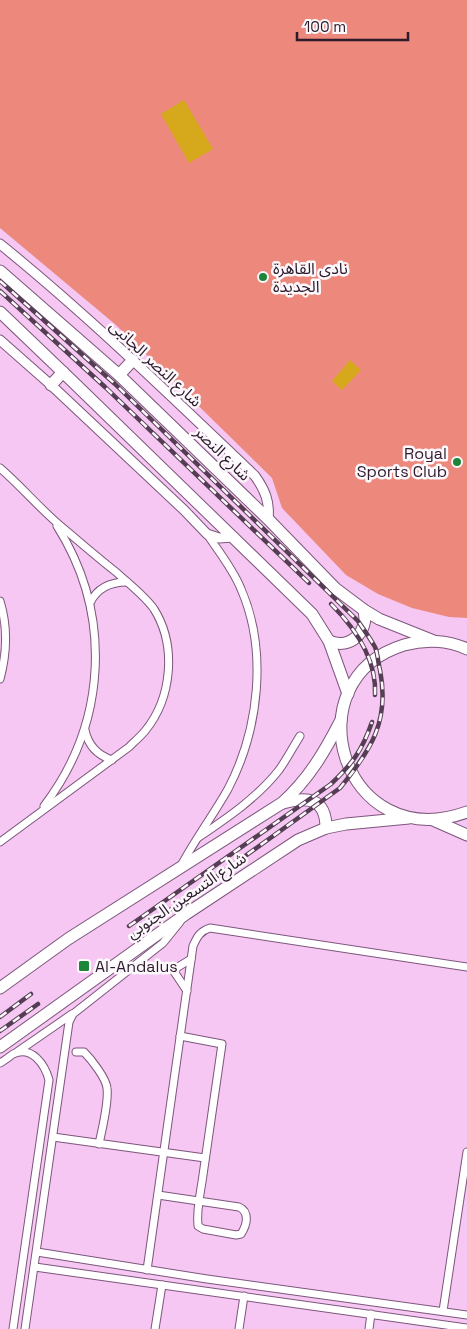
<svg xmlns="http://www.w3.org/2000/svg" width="467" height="1329" font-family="'Space Grotesk','Noto Sans Arabic',sans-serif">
<rect width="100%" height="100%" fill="#f5c7f2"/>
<path fill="#ed897c" d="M0,0H467V618L449,617L412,608L378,594L346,575L282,508L272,478L116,325L0,228Z"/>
<g fill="#d6a81b">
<path d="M184,100L213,149L189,163L161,114Z"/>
<path d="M350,360L361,370L342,390L332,381Z"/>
</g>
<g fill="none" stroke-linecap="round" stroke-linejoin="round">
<defs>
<g id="minor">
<path d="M0,468C22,487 41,510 63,528C81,543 98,558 116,572C129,584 144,595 154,609C177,646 172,698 145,731C140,737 134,742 129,747L0,842"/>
<path d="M0,601C8,627 7,653 0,679"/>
<path d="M90,603C97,588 111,582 127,582"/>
<path d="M85,730C88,745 97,755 112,760"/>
<path d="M44,806C107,723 113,615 57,526"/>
<path d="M199,837C227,818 258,797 279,770C287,759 293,747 300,736"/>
<path d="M182,864C196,838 214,814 228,789C259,730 268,651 241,589C233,569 219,552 207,534"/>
<path d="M187,991L173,970L191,959"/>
<path d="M17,1052L72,1014"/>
<path d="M76,1052H84C91,1059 106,1078 107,1088C109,1103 102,1129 99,1144"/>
<path d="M0,1063C4,1061 9,1057 13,1054C32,1045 45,1065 49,1080L13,1329"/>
<path d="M53,1137L205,1158"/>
<path d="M158,1195L239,1207C250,1212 247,1225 241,1234L236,1235L203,1229L198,1226C196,1209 201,1191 203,1175C209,1131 216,1088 222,1044L180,1036"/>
<path d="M37,1252L207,1279L467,1315"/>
<path d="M35,1267L467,1328"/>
<path d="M147,1270L193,946C197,937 200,931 210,928L467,967"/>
<path d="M443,1311L467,1152"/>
<path d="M25,1329L69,1022L73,1014L163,943L180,922"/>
<path d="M155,1329L162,1285"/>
<path d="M239,1329L244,1296"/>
<path d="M369,1329L371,1314"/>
</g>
<g id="tertiary">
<path d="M0,244C89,316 172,397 255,476C265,490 270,502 268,519"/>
<path d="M0,340L51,385L184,510L207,534L219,538L234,537"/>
</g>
<g id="primary">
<path d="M0,271L119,375L268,519L336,589L364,610L379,619L434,641"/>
<path d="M0,312L70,379L312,614L329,641L348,694"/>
<path d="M119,375L133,360"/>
<path d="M51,385L63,372"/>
<path d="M329,641C350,650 369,632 364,610"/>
<path d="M467,649C448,640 425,639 404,645C290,680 342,857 467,812"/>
<path d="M283,803C307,796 326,798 326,828"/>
<path d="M433,820L467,835"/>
<path d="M0,988L68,939L282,803C309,779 325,751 341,720"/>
<path d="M0,1047L186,914L298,840L326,828L346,824L409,818"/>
</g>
</defs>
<use href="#minor" stroke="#7d567c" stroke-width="9"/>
<use href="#tertiary" stroke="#7d567c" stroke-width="11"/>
<use href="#primary" stroke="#7d567c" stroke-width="13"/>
<use href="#minor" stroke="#fff" stroke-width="7"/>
<use href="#tertiary" stroke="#fff" stroke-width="9"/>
<use href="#primary" stroke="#fff" stroke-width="11"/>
<defs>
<g id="rail">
<path d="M0,281L115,384L358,621C364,630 370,638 375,647C378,654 378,663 380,670C390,721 371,750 340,788L135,935"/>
<path d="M0,291L105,387L309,583"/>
<path d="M331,604C355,628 377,659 375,695"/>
<path d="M129,926L331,784C352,764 362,751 372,722"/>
<path d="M0,1017L31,994"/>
<path d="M0,1031L38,1004"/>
</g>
</defs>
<use href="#rail" stroke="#553e54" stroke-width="4.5"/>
<use href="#rail" stroke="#fcf8fc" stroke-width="2.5" stroke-dasharray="8" stroke-linecap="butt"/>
</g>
<g fill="#1c853a" stroke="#fcf8fc" stroke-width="2">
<circle cx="263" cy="277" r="5"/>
<circle cx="457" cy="462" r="5"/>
<rect x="78" y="960" width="12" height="12" rx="2.5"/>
</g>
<g text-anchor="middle" stroke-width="5" stroke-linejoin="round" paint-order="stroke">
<g font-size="16" fill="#2b1b2b" stroke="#fcf8fc" text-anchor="start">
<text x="273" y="274">نادى القاهرة<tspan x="273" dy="18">الجديدة</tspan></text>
<text x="447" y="459" text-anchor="end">Royal<tspan x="447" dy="18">Sports Club</tspan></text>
<text x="95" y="972">Al-Andalus</text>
</g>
<g font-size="16" fill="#2b1b2b" stroke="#fcf8fc">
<text transform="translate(156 363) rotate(43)" y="6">شارع النصر الجانبى</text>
<text transform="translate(223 453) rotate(44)" y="6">شارع النصر</text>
<text transform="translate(186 895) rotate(-34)" y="6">شارع التسعين الجنوبي</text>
</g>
</g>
<path d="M297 32v8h111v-8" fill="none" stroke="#2b1b2b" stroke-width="2.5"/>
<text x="304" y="32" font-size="15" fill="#2b1b2b" stroke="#fcf8fc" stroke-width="4" paint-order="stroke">100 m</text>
</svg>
